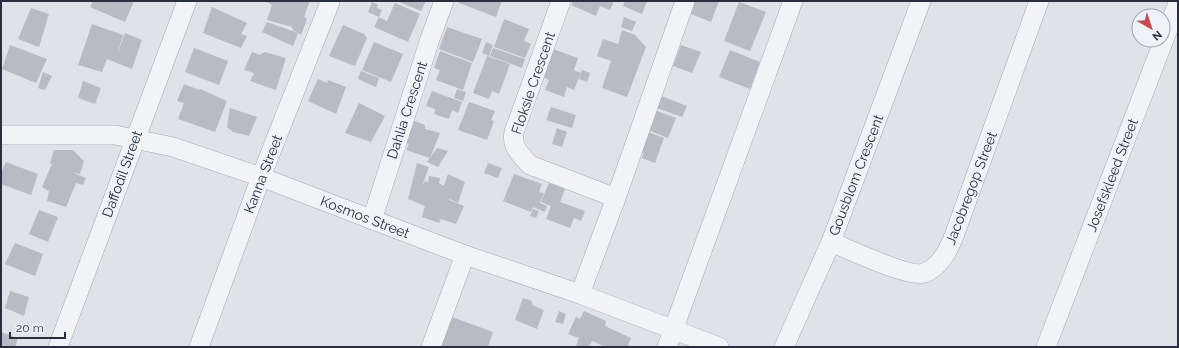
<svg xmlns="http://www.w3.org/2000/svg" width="1179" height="348" font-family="Raleway,sans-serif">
<rect width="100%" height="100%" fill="#dfe2e8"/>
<g fill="#b6bbc4">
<path d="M93,1H134L125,22L90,7Z"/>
<path d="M267,1H310L304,17L307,19L301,35L293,30L292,27L267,20L272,5L267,2Z"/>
<path d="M397,1H426L421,11Z"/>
<path d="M459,1H502L496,17L459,3Z"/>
<path d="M573,1H614L610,10L600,6L596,16L571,5Z"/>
<path d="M625,1H647L642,14L623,6Z"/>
<path d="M690,1H719L711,22L686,12Z"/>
<path d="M372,2L378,5L377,8L382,10L379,17L368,12Z"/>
<path d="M739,2L766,12L750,51L724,41Z"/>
<path d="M395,3L420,14L408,42L374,27L379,17L387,21Z"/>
<path d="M212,7L247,23L241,34L247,36L241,48L203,33Z"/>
<path d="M31,8L49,14L39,47L18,39Z"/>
<path d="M624,17L636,22L632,31L621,27Z"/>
<path d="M504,19L529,29L524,41L531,44L525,58L494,47Z"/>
<path d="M267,22L298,33L293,46L262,32Z"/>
<path d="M92,24L123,35L117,55L125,33L142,40L132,69L107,59L102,72L78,65Z"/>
<path d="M343,25L364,34L367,38L355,66L329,56Z"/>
<path d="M447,27L482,39L473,62L439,49Z"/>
<path d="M622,30L635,35L646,47L627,97L602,88L611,61L597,56L603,39L618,44Z"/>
<path d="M374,42L403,54L391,82L362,70Z"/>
<path d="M486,42L493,45L489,56L482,53Z"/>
<path d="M10,45L47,59L36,83L2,69Z"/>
<path d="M681,45L701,52L692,73L673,66Z"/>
<path d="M194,48L228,61L219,85L185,72Z"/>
<path d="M493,48L525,59L522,68L490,56Z"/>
<path d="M553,49L578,58L574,70L581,73L574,90L567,87L564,97L545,90L549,80L543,77Z"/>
<path d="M730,50L760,62L750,89L719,77Z"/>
<path d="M440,51L472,63L463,90L436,80L440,70L434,68Z"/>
<path d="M252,52L260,55L265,52L286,58L276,90L250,81L254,73L244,70Z"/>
<path d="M487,56L510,64L499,94L492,91L489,99L473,93Z"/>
<path d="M582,70L590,73L587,82L579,79Z"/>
<path d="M361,71L379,78L376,87L358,79Z"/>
<path d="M43,72L52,76L45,90L38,88Z"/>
<path d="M318,79L327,83L328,80L346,87L336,114L308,101Z"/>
<path d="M83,81L101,88L95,104L78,98Z"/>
<path d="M184,84L199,90L200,89L227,101L215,132L178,119L184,103L177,101Z"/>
<path d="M457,89L466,92L463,101L454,98Z"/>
<path d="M432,91L462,102L458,113L452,110L449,119L434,114L435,109L426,106Z"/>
<path d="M659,95L687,106L682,117L654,107Z"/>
<path d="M469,102L495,111L491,120L494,121L487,140L458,130Z"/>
<path d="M359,103L385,116L371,142L345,133Z"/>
<path d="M551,107L576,115L572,128L546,120Z"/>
<path d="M230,108L257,117L249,136L233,132L227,127Z"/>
<path d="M652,109L676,118L668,138L645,129Z"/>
<path d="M412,120L425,125V129L440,133L430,158L406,150L409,144L405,142Z"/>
<path d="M557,128L567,132L562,147L552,144Z"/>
<path d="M645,131L664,138L655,163L642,158L644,153L637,151Z"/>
<path d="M437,148L448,151L438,167L427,162Z"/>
<path d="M54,150H73L84,161L80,174L72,172L86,178L83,185L76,183L66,207L47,201L49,191L42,187L52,164L50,163Z"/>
<path d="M6,162L38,174L31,195L1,184V173Z"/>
<path d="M417,163L429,167L422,186L425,181L428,183L429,176L440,178L439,183L444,186L448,174L465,182L458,203L450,199L449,200L464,206L456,224L441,219L443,214L439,223L422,217L425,206L408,199Z"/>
<path d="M488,163L502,168L498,178L484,173Z"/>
<path d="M514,174L542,184L539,192L544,193L540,203L547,206L545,212L533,207L531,212L503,201Z"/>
<path d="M549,183L565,189L560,202L585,211L581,221L574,218L570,228L546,219L551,206L541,202Z"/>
<path d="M533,209L539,211L536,218L530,216Z"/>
<path d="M39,210L58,217L48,242L29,234Z"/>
<path d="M15,243L43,254L35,276L5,264Z"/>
<path d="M10,291L29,297L24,316L5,308Z"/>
<path d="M523,298L532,301V305L544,310L537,329L515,320Z"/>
<path d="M559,311L566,314L563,324L555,322Z"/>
<path d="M584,311L606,321L605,326L631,338L628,345L633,347H605L592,341L589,347H579L576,346L579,338L568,334L576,317L580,319Z"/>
<path d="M452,317L493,332L488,347H441Z"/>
<path d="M1,332L18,338L15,347H1Z"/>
</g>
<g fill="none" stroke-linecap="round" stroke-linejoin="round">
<defs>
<g id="minor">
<path d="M561,1L517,124C508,142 517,152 530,165L616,198"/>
<path d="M1,135H115L173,147L261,177L465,255L580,294L719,347"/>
<path d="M372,220L430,39L444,1"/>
<path d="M831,242C848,249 909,278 924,273C940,267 948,251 954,236L1039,1"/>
<path d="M580,294L616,198L685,1"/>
<path d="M58,347L187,1"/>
<path d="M199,347L261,177L330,2"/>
<path d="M431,347L465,255"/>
<path d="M667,347L793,1"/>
<path d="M784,347L831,242L921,1"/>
<path d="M1046,347L1178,3"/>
</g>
</defs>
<use href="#minor" stroke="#a5a9b2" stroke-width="20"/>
<use href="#minor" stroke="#f1f3f6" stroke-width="19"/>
</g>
<g text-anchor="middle" stroke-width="3" stroke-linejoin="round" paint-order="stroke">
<g font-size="14" fill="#292f3e" stroke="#eef1f5">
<text transform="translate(533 83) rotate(-71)" y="5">Floksie Crescent</text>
<text transform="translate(407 110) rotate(-72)" y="5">Dahlia Crescent</text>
<text transform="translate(122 174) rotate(-70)" y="5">Daffodil Street</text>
<text transform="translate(263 174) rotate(-69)" y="5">Kanna Street</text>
<text transform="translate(856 175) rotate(-69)" y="5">Gousblom Crescent</text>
<text transform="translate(1112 175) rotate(-69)" y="5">Josefskleed Street</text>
<text transform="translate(971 188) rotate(-69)" y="5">Jacobregop Street</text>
<text transform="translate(365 217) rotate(21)" y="5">Kosmos Street</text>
</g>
</g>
<rect width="1179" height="348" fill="none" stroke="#292f3e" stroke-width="4"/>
<g transform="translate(1151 28) rotate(141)"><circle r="19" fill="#eef1f5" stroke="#9fa3ac"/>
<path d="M0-3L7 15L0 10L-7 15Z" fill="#c74954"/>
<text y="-6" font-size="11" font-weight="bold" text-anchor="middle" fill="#292f3e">N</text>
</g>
<path d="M10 332v6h55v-6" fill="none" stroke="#292f3e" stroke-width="2"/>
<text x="16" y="332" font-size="12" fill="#292f3e" stroke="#eef1f5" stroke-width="3" paint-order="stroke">20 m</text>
</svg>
